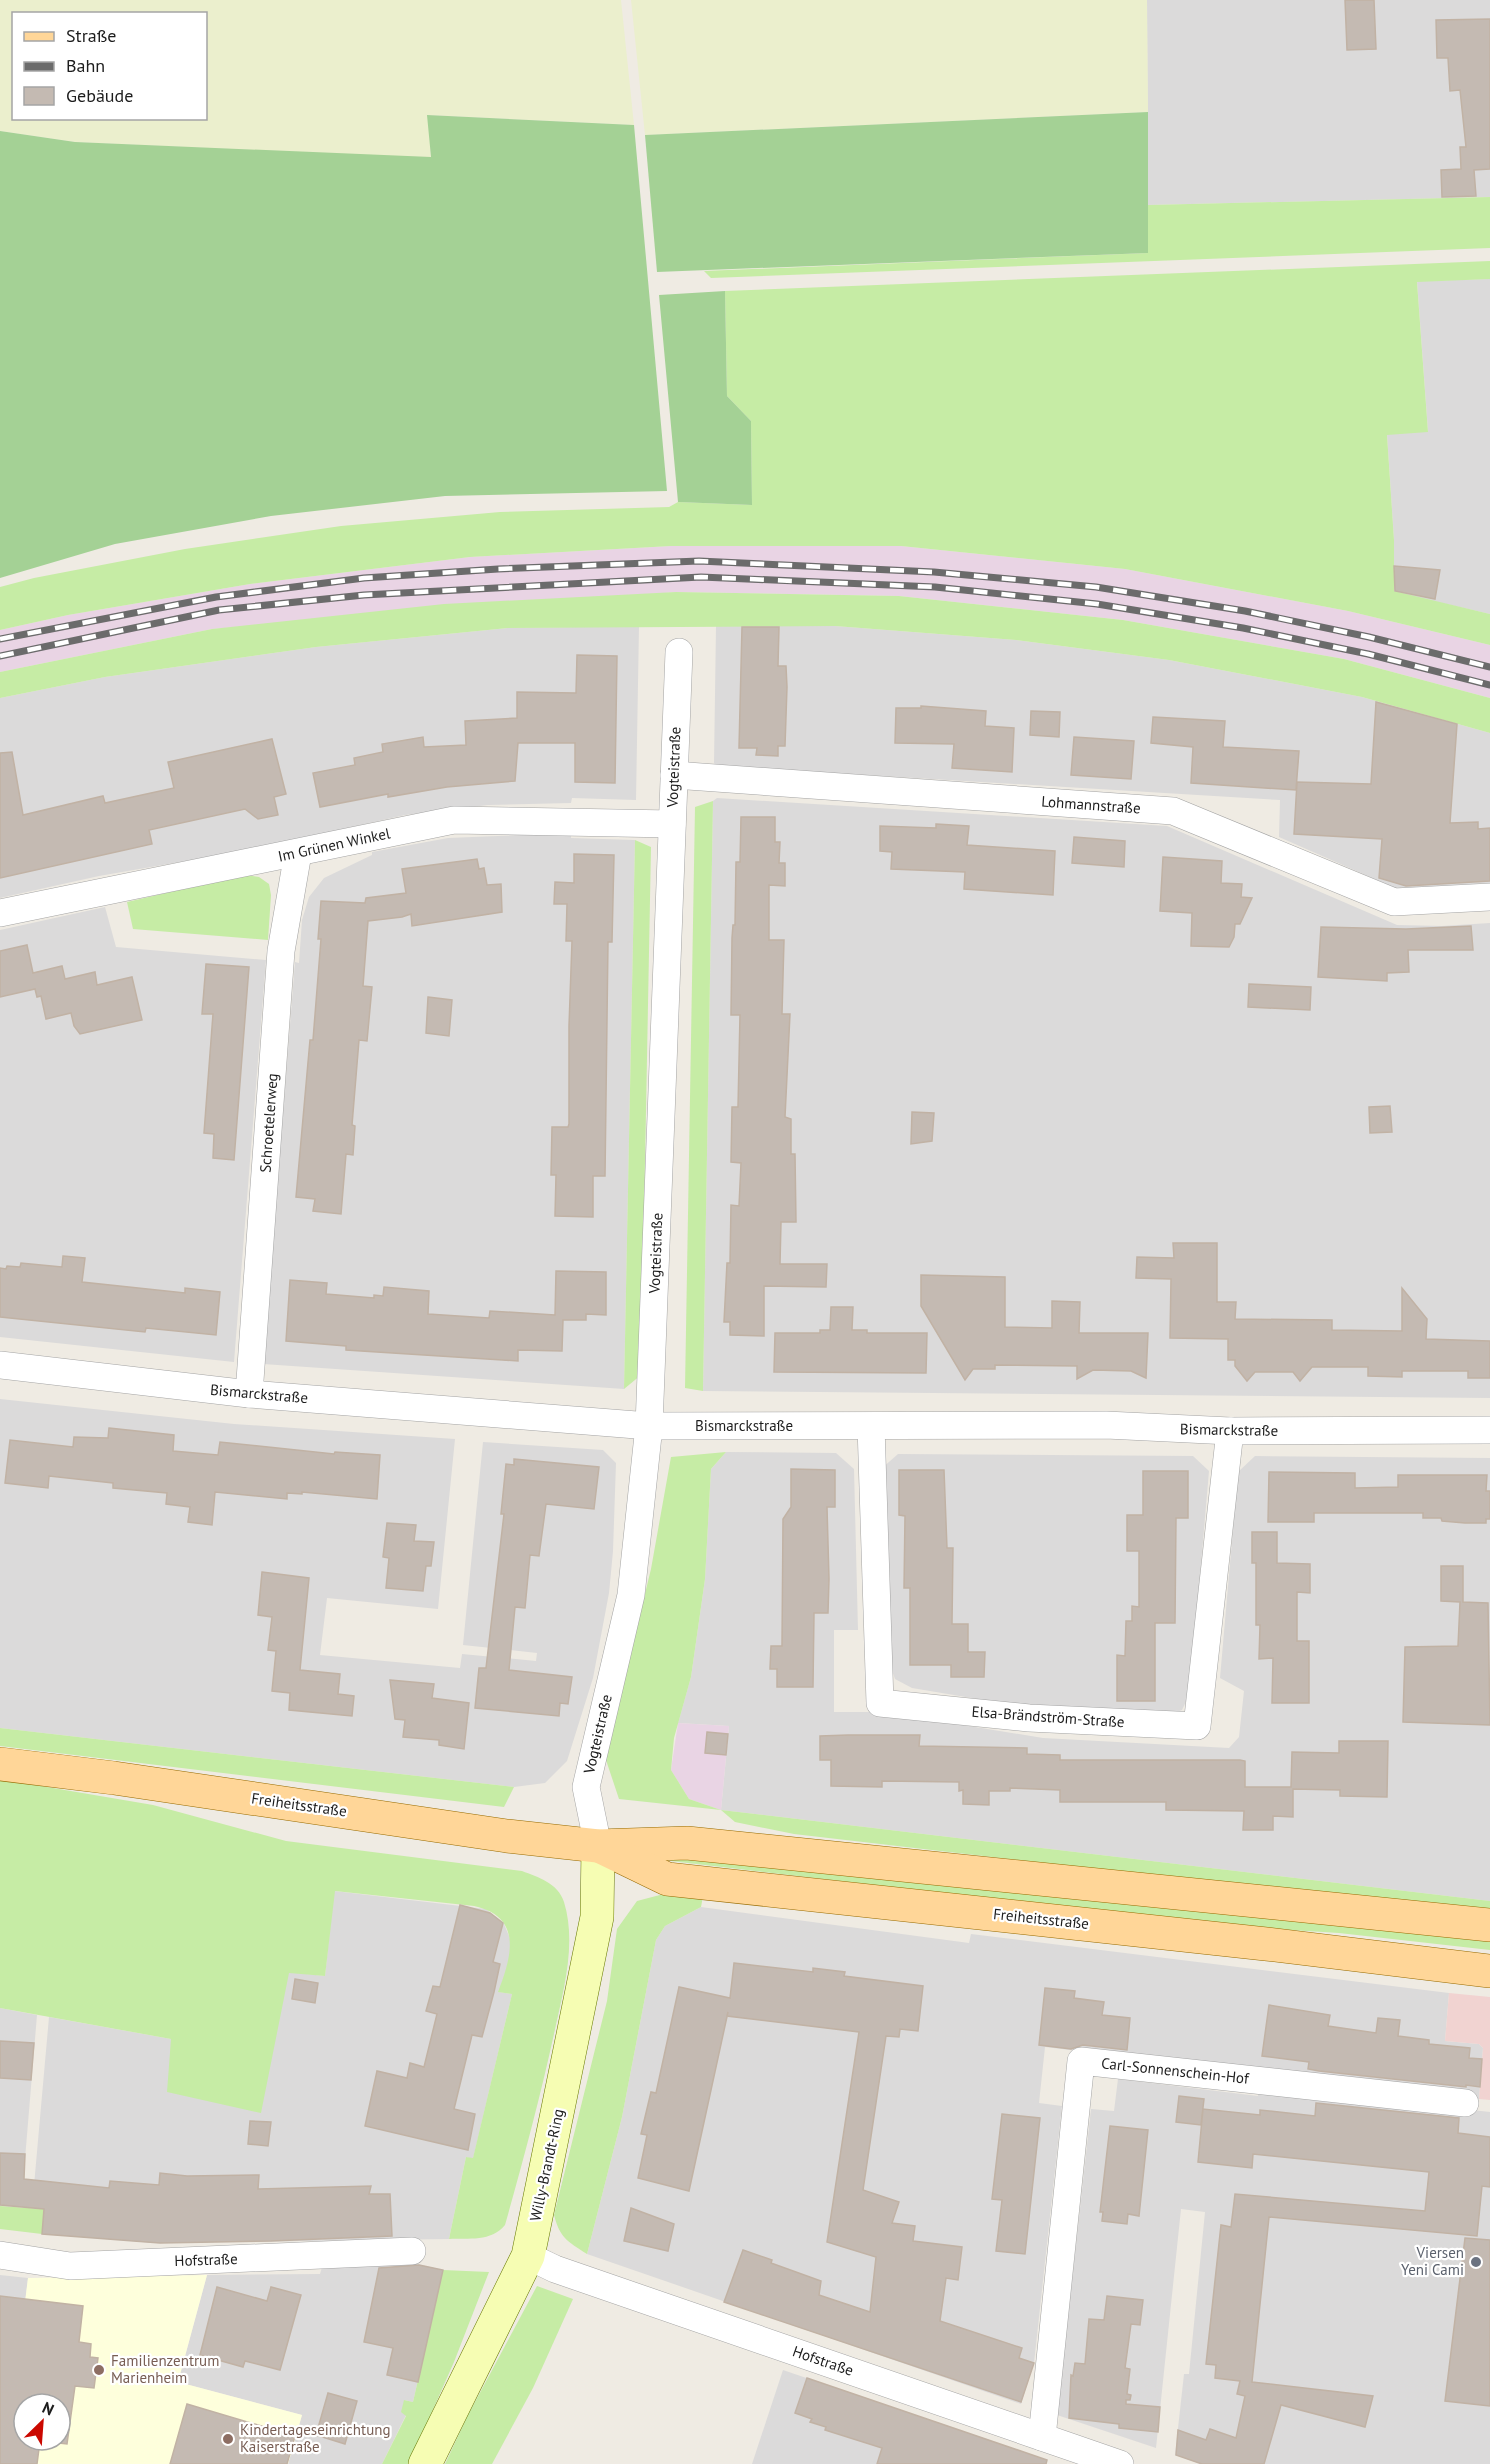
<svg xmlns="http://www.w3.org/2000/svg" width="1490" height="2464" font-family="'PT Sans',sans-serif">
<rect width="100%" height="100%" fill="#efebe3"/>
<g fill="#dbdada">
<path d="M1147,0H1490V197L1148,205Z"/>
<path d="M1490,279V614L1394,592V540L1387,434L1428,431L1417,281Z"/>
<path d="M639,626L636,800L572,798L571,803L488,805L405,815L249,850L99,876L0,898V698L105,677L316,647L508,628Z"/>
<path d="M716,626H835L1016,640L1169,660L1362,697L1490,733V883L1395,888L1279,837L1280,800L717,766L714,763Z"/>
<path d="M717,798L1167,826L1397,925L1442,926L1490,923V1398L703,1391L713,801Z"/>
<path d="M571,833V838L635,840L624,1389L263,1364L295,962L299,963L302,920L309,897L324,878L372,855V852L448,838Z"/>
<path d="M105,907L116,947L266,960L234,1362L0,1337V930Z"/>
<path d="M0,1399L234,1424L455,1439L438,1609L327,1598L320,1655L460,1668L462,1654L536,1661L537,1653L463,1645L483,1442L603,1450L616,1463L613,1551L609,1593L593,1678L567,1761L545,1783L514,1787L0,1728Z"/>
<path d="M726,1452L836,1453L854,1469L858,1630H834V1712H883L1043,1738L1229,1748L1239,1737L1244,1691L1220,1678L1238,1472L1255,1456L1490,1458V1901L721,1810L729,1726L678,1723L691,1677L705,1579L711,1469Z"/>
<path d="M898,1454L1193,1456L1209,1471L1190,1693L1182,1710L1163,1717L1043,1710L912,1688L895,1679L888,1658L881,1469Z"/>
<path d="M334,1891L486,1909L504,1924L511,1941L510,1959L499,1992L512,1994L473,2159L466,2157L449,2239L154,2243L42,2234L44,2210L32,2208L49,2017L171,2039L289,1972L325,1976Z"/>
<path d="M701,1907L969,1943L971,1934L1449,1993L1445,2041L1479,2044L1483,2048L1479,2099L1045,2047L1039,2103L1062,2106L1034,2363L1021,2404L587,2254L622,2117L656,1940L665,1926Z"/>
<path d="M0,2008L37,2015L21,2207L0,2206Z"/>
<path d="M1118,2079L1258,2096L1260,2086L1490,2112V2464H1201L1175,2455L1184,2374H1189L1205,2212L1181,2209L1156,2448L1057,2415L1091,2109L1114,2111Z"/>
<path d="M324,2260L413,2263L443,2270L413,2402L404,2400L406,2415L382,2464H288L302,2415L178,2382L207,2275L320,2274Z"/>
<path d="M0,2275L28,2278L5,2464H0Z"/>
<path d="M783,2370L1046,2460L1045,2464H752Z"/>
</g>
<path fill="#f1d3d1" d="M1449,1993L1490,1997V2100L1479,2099L1483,2048L1479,2044L1445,2041Z"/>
<g fill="#e9d4e4">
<path d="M671,546H901L1125,569L1348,611L1490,645V698L1344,659L1123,620L899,596L676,592L212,629L0,672V630L68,615L250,584L470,557Z"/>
<path d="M678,1723L729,1726L721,1810L689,1799L671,1770Z"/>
</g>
<path fill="#feffdc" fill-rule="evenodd" d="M207,2275L178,2382L302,2415L288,2464H5L28,2278ZM24,2404H60V2440H24Z"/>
<g fill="#ebefcd" fill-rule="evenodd">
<path d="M0,0H621L634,125L428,115L431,158L75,142L0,131ZM14,14H206V118H14Z"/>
<path d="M631,0H1147L1148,112L645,135Z"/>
</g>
<g fill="#c6eca5">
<path d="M1490,197V248L711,278L704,271L1148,253V205Z"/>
<path d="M1490,261V279L1417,282L1428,432L1387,435L1394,540V591L1490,614V645L1348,611L1125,569L901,546H671L470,557L250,584L68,615L0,630V587L34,578L185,549L341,526L500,512L669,507L678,502L752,505L751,421L727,396L725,291Z"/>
<path d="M676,592L899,596L1123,620L1344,659L1490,698V733L1362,697L1169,660L1016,640L835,626L508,628L316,647L105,677L0,698V672L212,629L444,604Z"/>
<path d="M713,801L703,1391L685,1388L695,807Z"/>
<path d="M635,840L651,847L641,1375L624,1389Z"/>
<path d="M244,875L259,877L269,884L271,895L268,940L133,929L127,902Z"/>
<path d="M726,1452L711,1469L705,1579L691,1677L674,1738L671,1770L689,1799L721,1810L1490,1901V1915L794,1834L735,1822L721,1810L619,1799L605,1757L651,1569L671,1457Z"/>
<path d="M0,1728L514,1787L504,1807L0,1746Z"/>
<path d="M0,1779L153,1805L286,1841L522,1871C538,1877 558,1883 564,1902C577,1944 563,1992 554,2034C540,2098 523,2161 505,2225C491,2242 469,2238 449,2239L466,2157L473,2158L512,1994L498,1992C511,1958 524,1917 474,1906L335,1891L325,1976L289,1973L261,2113L167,2092L171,2039L0,2008Z"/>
<path d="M667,1857L1490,1940V1950L1339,1933L1208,1925L671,1861Z"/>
<path d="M675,1891H704L701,1907L665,1926L656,1940L622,2117L587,2254C567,2241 560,2238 554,2215L607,2001L617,1929L637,1901Z"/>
<path d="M0,2206L44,2209L42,2234L0,2229Z"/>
<path d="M443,2270L489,2272L454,2362L409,2464H382L406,2416L401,2412L404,2400L413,2402Z"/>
<path d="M537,2286L573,2299L533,2388L492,2464H445L468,2415Z"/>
</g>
<g fill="#a4d195">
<path d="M1148,112V253L657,272L645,135Z"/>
<path d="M427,115L634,125L667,491L445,496L271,516L115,544L0,578V131L75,142L431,157Z"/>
<path d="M725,291L727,396L751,421L752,505L678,502L659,295Z"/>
</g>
<g fill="#c4bab2" stroke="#c1b2a4" stroke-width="1.5" fill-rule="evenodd">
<path d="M1345,0H1374L1376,49L1347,50Z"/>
<path d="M1490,19V169L1474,170L1476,196L1442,197L1441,170L1461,169L1460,147H1466L1460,90L1450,91L1448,58H1437L1436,20Z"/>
<path d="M1394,566L1440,570L1435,599L1395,591Z"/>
<path d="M742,627H779L778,666H786L787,687L785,746H778V756L756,755L757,748H739Z"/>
<path d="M577,655L617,656L615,783L575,782V743H518L515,781L447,787L388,797V794L320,807L313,773L355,765L354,758L383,752L382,744L423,737L424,747L466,745L465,721L517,718V692L576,693Z"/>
<path d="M1376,702L1457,724L1450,823L1478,822V829L1490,828V881L1406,886L1379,878L1382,839L1294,834L1297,782L1371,784Z"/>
<path d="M921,706L986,711L985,726L1014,728L1012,772L952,768L954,744L895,743L896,708H921Z"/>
<path d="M1031,711L1060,712L1059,737L1030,735Z"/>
<path d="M1153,717L1225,721L1223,747L1299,751L1296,790L1191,783L1193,747L1151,743Z"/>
<path d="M1074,737L1134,741L1131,779L1071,775Z"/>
<path d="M272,739L286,794L274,797L278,815L258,819L245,809L149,830L152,844L0,878V753L12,752L23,815L103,796L105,803L174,788L168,762Z"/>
<path d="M741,817H775V842H780L779,863H785V886L769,885V940H784L782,1014H790L785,1117L791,1119V1154H795L796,1222H781L780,1264H827L826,1287L764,1286V1336L730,1335V1322H724L727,1263H730L731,1205L739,1206L741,1163L731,1162L732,1107H738L740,1015H731L732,938L733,925H735L736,862H740Z"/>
<path d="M936,824L969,826L967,845L1055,851L1053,895L964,889L965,872L891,869L892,852L880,851V826L936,828Z"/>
<path d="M1074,837L1125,841L1124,867L1072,863Z"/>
<path d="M574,854L614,855L612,942H608L605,1176H593V1217L555,1216L556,1175H551L552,1127H568L569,1124V1026L572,941H566L567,904H554L555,882L574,883Z"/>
<path d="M1163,857L1222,861L1221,883L1242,884L1241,897L1252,898L1240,924H1235L1234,937L1229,947L1191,946L1192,913L1160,911Z"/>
<path d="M477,859L479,869L484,868L487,885L501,884L502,912L412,926L411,914L402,917L368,921L363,986L372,987L367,1041L359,1040L352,1125L355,1126L353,1155L346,1154L341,1214L313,1211L315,1199L296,1197L310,1040H313L321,939H318L321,901L365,903L366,898L406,893L402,869Z"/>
<path d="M1471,926L1473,950H1408L1409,972L1387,973V981L1318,977L1321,927L1406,929Z"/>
<path d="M27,945L33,973L62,966L65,979L95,972L97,985L132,977L142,1020L80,1034L74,1026L71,1013L46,1019L41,996L37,997L35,989L0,997V951Z"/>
<path d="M206,964L249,967L234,1160L213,1158L214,1134L204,1133L213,1014H202Z"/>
<path d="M1249,984L1311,987L1310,1010L1248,1007Z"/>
<path d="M428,997L452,1000L449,1036L426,1033Z"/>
<path d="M1390,1106L1392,1132L1370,1133L1369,1107Z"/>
<path d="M912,1112L934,1113L932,1141L911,1144Z"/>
<path d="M1173,1243H1217V1302H1236L1235,1319L1332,1320V1330L1402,1331V1288L1427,1319L1426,1339L1490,1341V1378H1468V1371H1402V1377L1368,1376V1367H1312L1300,1381L1293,1372H1255L1247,1381L1235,1366V1360H1228V1339L1170,1338L1171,1279L1136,1278L1137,1257L1174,1258Z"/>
<path d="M63,1256L85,1258L82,1282L185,1293V1288L220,1292L216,1335L146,1328L145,1332L0,1317V1268L6,1269L7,1266L20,1267L21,1263L62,1267Z"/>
<path d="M556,1271L606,1272V1315L586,1314V1320H563L562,1351L518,1350V1361L346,1350V1346L286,1341L290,1280L327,1283L326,1294L374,1298V1295L383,1296L384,1287L429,1291L428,1314L489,1318L490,1311L555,1315Z"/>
<path d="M921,1275L1005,1277V1327L1052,1328V1301L1080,1302L1079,1333H1148L1146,1378L1131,1371L1093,1370L1077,1379V1366L995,1365V1369H973L965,1380L921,1306Z"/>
<path d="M831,1307H853L852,1330H867V1333H927L926,1373L774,1372L775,1333H820V1330H830Z"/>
<path d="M109,1428L174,1435L173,1451L218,1455L220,1442L334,1454L335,1452L380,1455L377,1499L302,1492V1494L287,1493V1499L215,1492L212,1525L188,1522L190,1507L166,1504L167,1493L113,1488V1483L49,1476L48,1488L5,1483L10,1440L73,1447L74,1437L108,1438Z"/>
<path d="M514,1459L599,1467L594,1509L546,1504L539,1556L530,1555L525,1608L515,1607L509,1670L572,1677L568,1704L560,1703L559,1716L475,1708L479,1668H486L504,1514H501L506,1464L514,1465Z"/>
<path d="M791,1469L835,1470V1507H827L829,1579L828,1613H814L813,1687H777V1669H770L771,1646H782L783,1519L791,1507Z"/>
<path d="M899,1470H944L947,1548H953L952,1624H968V1652H985L984,1677H951V1665H910V1588H904L905,1516L899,1515Z"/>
<path d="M1143,1471H1188V1518H1176L1175,1623H1155V1701H1117V1655L1125,1656L1126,1621H1132V1606L1139,1607V1551H1127V1515H1143Z"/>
<path d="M1269,1472L1355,1473V1488L1398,1487V1475H1487L1486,1491H1490V1519H1486V1523H1465L1442,1521L1441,1518H1423V1513H1314V1522H1268Z"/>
<path d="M387,1523L416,1525L414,1541L434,1542L431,1566H426L423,1591L386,1588L389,1558L383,1557Z"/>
<path d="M1252,1532H1277V1563L1310,1564V1593L1297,1592V1641H1309V1703H1272L1273,1658L1259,1659L1260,1625H1256V1563H1252Z"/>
<path d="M1441,1566H1463V1602L1488,1603L1490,1725L1403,1722L1405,1647L1458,1646L1460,1602L1441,1601Z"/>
<path d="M262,1572L309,1578L300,1670L340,1674L338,1694L354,1696L352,1716L289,1710L290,1693L272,1691L276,1651L268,1650L272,1617L258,1615Z"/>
<path d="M390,1680L434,1684L432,1698L469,1703L464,1749L439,1745V1740L403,1737L405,1720L395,1719Z"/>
<path d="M707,1732L728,1734L726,1755L705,1753Z"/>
<path d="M848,1735H920L919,1746L1027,1748V1754L1060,1755V1760H1240L1245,1761V1787H1291L1292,1752L1339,1753V1741H1388L1387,1797L1340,1796V1790L1293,1789V1817L1273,1816V1830H1243L1244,1811L1166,1810V1802H1060V1790L1010,1788V1791H989V1805L963,1804V1790L959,1791V1782L882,1781V1787L831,1786V1760H820V1736Z"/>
<path d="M460,1905L490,1913L503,1923L493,1962L500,1964L494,1992L482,2037L472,2035L454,2109L475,2114L468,2150L365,2126L377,2071L407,2078L410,2063L424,2067L437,2014L426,2011L433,1986L440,1987Z"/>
<path d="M734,1963L813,1972V1968L845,1972L844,1976L923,1986L918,2031L900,2029L899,2037L886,2036L863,2190L899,2202L892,2223L915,2226L913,2241L962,2247L958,2280L946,2278L940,2321L1022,2348L1019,2358L1034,2363L1021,2402L724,2302L743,2250L772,2260L771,2263L821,2281L819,2295L870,2312L876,2257L827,2242L859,2032L727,2016L728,2012L689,2191L638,2178L647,2135L641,2134L651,2092L656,2093L679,1987L730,1998Z"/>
<path d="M295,1979L318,1983L315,2003L292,1999Z"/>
<path d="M1045,1988L1075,1991L1074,1998L1104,2002L1102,2015L1130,2018L1127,2050L1083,2045L1071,2049L1039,2045Z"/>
<path d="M1269,2005L1330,2015L1328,2026L1376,2033L1378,2018L1400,2020L1398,2036L1429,2040V2044L1470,2048L1469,2058L1482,2059L1480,2087L1466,2085V2087L1319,2071L1308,2069L1309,2062L1262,2056Z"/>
<path d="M0,2041L34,2043L31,2080L0,2078Z"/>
<path d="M1179,2096L1204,2099L1201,2125L1176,2122Z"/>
<path d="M1316,2103L1459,2118L1458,2133L1490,2137V2187L1482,2186L1477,2236L1269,2217L1252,2382L1373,2396L1365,2427L1281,2405L1264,2464H1202L1176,2455L1178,2430L1206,2440L1210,2429L1236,2438L1245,2396L1237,2394L1240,2381L1215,2378L1216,2365L1206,2364L1221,2225L1231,2227L1235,2194L1425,2211L1429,2172L1253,2154L1252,2168L1198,2162L1203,2109L1260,2115V2110L1315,2116Z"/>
<path d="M1002,2114L1040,2118L1025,2254L996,2251L1002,2200L992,2199Z"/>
<path d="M250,2121L271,2122L268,2146L248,2144Z"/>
<path d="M1110,2126L1148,2130L1139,2216L1128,2214L1127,2224L1102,2221L1103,2212H1100Z"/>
<path d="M0,2153L25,2154L24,2179L109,2188L110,2181L159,2185L160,2173L187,2176L259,2175L258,2189L371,2186L369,2194H390L392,2236L271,2241L160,2243L42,2234L44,2209L0,2205Z"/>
<path d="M631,2208L674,2224L668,2251L624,2241Z"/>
<path d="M1465,2238L1490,2240V2406L1445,2401Z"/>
<path d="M419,2265L443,2270L418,2382L387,2375L393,2348L364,2342L379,2268Z"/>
<path d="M217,2287L267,2301L271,2287L301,2295L280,2370L245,2361L243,2367L200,2355Z"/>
<path d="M0,2296L83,2306L79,2342L91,2344L90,2357L98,2358L94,2388L75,2386L67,2444L40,2441L37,2464H0ZM24,2404H60V2440H24Z"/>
<path d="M1107,2296L1143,2300L1140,2325L1131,2324L1125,2368L1130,2369L1127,2394L1131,2395L1130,2400H1126V2404L1160,2407L1158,2432L1119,2428V2424L1069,2418L1071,2375L1073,2376L1075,2363L1085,2364L1089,2319L1104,2320Z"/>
<path d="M807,2378L1047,2460L1046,2464H877L882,2448L825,2430L826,2427L810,2422L812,2419L795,2413Z"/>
<path d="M328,2393L357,2401L345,2444L316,2435Z"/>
<path d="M187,2404L295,2436L287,2464H170Z"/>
</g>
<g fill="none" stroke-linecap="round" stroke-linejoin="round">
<defs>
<g id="street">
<path d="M674,775L1173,811L1394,902L1490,897"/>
<path d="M0,913L454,820L672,824"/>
<path d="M0,1365L249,1394L649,1426L1106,1425L1230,1431L1490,1430"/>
<path d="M249,1394L281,951L298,853"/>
<path d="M871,1426L880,1703L1029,1718L1197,1726L1230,1431"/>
<path d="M598,1846L586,1787L631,1595L649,1426L679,652"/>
<path d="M0,2255L70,2266L412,2251"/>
<path d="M528,2256L555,2269L1120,2464"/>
<path d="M1042,2437L1081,2061L1465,2103"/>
</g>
<path id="secondary" d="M425,2464L528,2256L597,1917L598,1846"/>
<g id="primary">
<path d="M0,1764L114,1778L507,1836L598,1846L687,1843L1490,1925"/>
<path d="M603,1848L667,1879L1266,1944L1490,1971"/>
</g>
</defs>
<use href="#street" stroke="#a4a4a4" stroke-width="28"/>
<use href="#secondary" stroke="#677900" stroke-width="34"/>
<use href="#primary" stroke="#976b00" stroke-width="34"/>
<use href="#street" stroke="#fff" stroke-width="27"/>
<use href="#secondary" stroke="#f6fdb3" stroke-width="33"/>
<use href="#primary" stroke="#ffd698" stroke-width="33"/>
<defs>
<g id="rail">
<path d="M0,639L216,597L364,578L498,569L699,561L934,572L1096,587L1245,611L1369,637L1490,667"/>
<path d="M0,656L219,610L364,595L701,577L935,587L1097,604L1243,628L1368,654L1490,685"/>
</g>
</defs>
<use href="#rail" stroke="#6b6b6b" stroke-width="7"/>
<use href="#rail" stroke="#fff" stroke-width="4.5" stroke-dasharray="14" stroke-linecap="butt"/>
</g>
<circle fill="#6b7280" stroke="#fff" stroke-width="2" cx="1476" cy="2262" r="6"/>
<g fill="#8d6e63" stroke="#fff" stroke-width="2">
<circle cx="99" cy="2370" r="6"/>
<circle cx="228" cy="2439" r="6"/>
</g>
<g text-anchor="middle" stroke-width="4.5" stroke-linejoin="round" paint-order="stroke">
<g font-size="15" fill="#1d1d1d" stroke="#fff">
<text transform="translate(674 767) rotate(-88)" y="5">Vogteistraße</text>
<text transform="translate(1091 805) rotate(4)" y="5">Lohmannstraße</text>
<text transform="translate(334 845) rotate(-12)" y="5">Im Grünen Winkel</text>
<text transform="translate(269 1123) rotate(-86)" y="5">Schroetelerweg</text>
<text transform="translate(656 1253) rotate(-88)" y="5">Vogteistraße</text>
<text transform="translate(259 1394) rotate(5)" y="5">Bismarckstraße</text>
<text x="744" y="1431">Bismarckstraße</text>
<text transform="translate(1229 1430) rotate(1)" y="5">Bismarckstraße</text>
<text transform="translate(1048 1717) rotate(4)" y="5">Elsa-Brändström-Straße</text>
<text transform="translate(598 1734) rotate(-77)" y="5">Vogteistraße</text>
<text transform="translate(299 1805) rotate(8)" y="5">Freiheitsstraße</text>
<text transform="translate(1041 1919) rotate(6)" y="5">Freiheitsstraße</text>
<text transform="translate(1175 2071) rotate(6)" y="5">Carl-Sonnenschein-Hof</text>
<text transform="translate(547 2165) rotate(-78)" y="5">Willy-Brandt-Ring</text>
<text transform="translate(206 2260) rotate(-2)" y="5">Hofstraße</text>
<text transform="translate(823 2361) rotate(19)" y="5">Hofstraße</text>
</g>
<g font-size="15" fill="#5b616d" stroke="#fff" text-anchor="end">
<text x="1464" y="2258">Viersen<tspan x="1464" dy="17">Yeni Cami</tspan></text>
</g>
<g font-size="15" fill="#785e54" stroke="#fff" text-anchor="start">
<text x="111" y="2366">Familienzentrum<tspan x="111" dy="17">Marienheim</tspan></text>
<text x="240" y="2435">Kindertageseinrichtung<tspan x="240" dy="17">Kaiserstraße</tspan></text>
</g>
</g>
<rect x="12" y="12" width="195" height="108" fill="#ffffff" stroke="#a5a5a5" stroke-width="1.5"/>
<rect x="24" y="32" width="30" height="9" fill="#ffd698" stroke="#a5a5a5" stroke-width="1.5"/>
<text x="66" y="42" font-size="18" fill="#1d1d1d">Straße</text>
<rect x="24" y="62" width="30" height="9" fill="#6b6b6b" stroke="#a5a5a5" stroke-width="1.5"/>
<text x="66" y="72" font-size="18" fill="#1d1d1d">Bahn</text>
<rect x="24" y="87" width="30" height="18" fill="#c4bab2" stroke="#a5a5a5" stroke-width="1.5"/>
<text x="66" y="102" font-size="18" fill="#1d1d1d">Gebäude</text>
<g transform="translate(42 2422) rotate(25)"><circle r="28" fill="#ffffff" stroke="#a5a5a5" stroke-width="1.5"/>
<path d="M0-4.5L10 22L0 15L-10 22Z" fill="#cb0800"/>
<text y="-9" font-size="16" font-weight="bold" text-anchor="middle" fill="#1d1d1d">N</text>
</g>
</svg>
